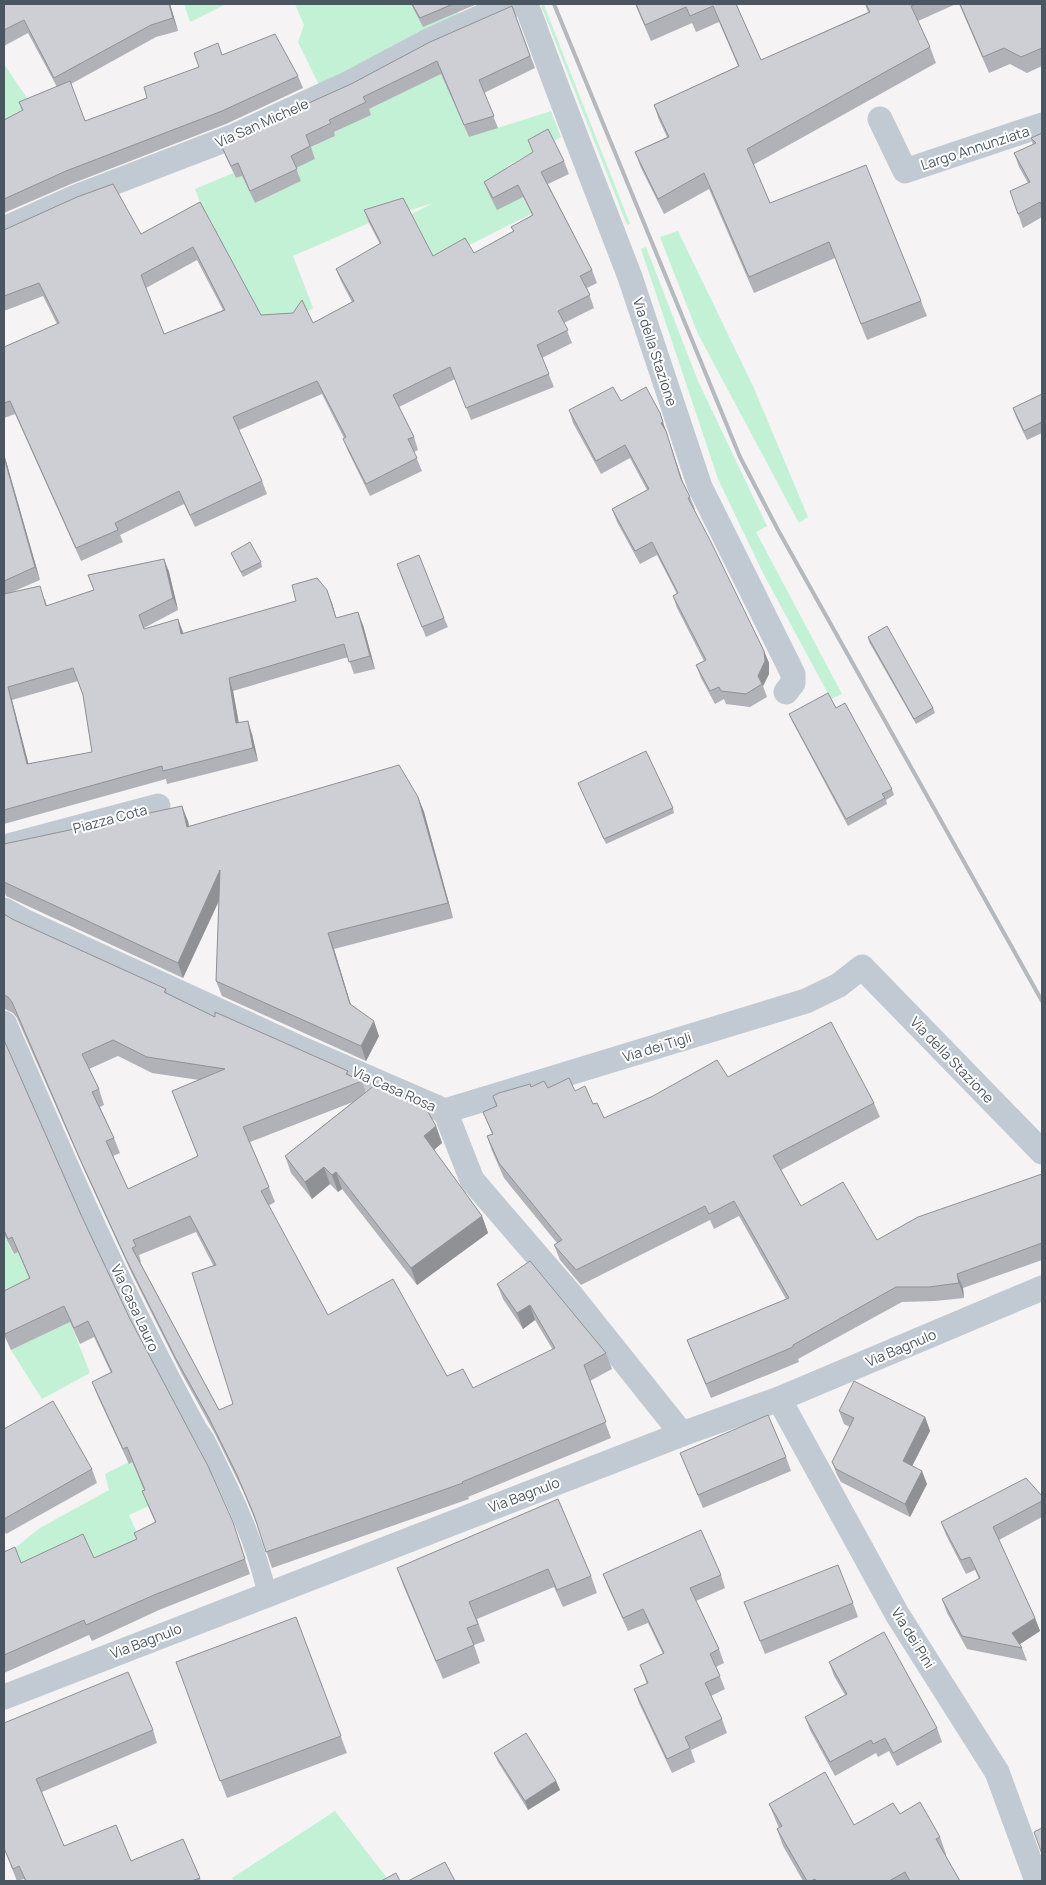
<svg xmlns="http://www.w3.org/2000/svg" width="1046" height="1885" font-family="Manrope,sans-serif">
<rect width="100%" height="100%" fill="#f5f3f3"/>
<g fill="#c3f1d5">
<path d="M184,4H226L190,22Z"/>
<path d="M295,4H453L461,17L322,91L298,42L304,25Z"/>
<path d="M544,5L630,224L627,225L548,23L541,6Z"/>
<path d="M4,64L35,110L4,124Z"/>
<path d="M443,73L469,137L551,111L561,137L507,166L531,214L434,263L410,215L433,203L369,223L293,256L313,308L306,313L266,329L205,215L195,189L233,173L236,178L242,176L255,203L301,181L295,168L315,159L310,148L335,136L334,132L370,115L368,109Z"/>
<path d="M678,231L753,386L808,517L799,523L698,334L660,237Z"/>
<path d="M646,247L698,381L767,526L756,532L842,694L831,699L764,575L718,479L641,249Z"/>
<path d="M4,1234L13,1254L18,1252L24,1266L52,1253L4,1309Z"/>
<path d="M70,1322L90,1373L42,1399L11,1350Z"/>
<path d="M131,1461L151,1505L129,1515L142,1544L34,1594L15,1548L40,1528L109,1490L105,1474Z"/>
<path d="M335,1811L387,1878L382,1881H234L232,1878Z"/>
</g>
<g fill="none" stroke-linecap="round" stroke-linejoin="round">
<path stroke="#c1cad2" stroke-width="19" d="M4,1020L7,1022C66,1160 126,1298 198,1429L205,1439C230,1489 255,1539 267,1594"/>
<g stroke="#c1cad2" stroke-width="25">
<path d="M526,4L558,90L630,277L700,487L793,674V683L786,692"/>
<path d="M880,119L905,171L1042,125"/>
<path d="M4,229L76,197L232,137L349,83L428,41L485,15L514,4"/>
<path d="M4,847L158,806"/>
<path d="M4,910L24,921L302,1049L445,1111L472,1180L571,1295L682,1434"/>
<path d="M445,1111L806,1001L839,985L862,967L1042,1152"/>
<path d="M779,1399L897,1614L997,1772L1037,1881"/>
<path d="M4,1697L682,1434L779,1399L1042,1288"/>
</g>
<path stroke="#b5b8bd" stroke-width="4" d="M554,4L740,457L778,530L1042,1001"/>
</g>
<g fill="#b0b2b7" fill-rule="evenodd">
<path d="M4,4H170L178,31L156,37L71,84L85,121L147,98L199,67L222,55L298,76L303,88L226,124L71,184L4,213V120L22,111L19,102L57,87L28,33L4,46Z"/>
<path d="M411,4H477L423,27Z"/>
<path d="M635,4H736L761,60L868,12L865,4H956L918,21L930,47L936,63L753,165L770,203L921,301L927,316L867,340L835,258L754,293L709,189L664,214L641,168L635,152L667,137L659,120L654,105L738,66L719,22L696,32L692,23L651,41Z"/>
<path d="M959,4H1042V66L1027,73L1010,64L989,73Z"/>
<path d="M512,6L535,68L484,93L498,128L469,137L441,74L369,109L371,115L334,132L335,136L311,147L315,159L296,168L301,181L255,203L242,176L236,178L225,155L220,143L351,84Z"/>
<path d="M1042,133V217L1023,228L1010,191L1028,183L1019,167L1014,153L1033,145L1031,138Z"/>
<path d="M564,161L569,174L548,184L592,270L597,283L587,288L594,308L564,323L572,343L542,358L554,387L471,420L455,379L399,407L414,437L418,450L414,452L422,471L370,496L348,451L343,439L344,438L322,394L239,430L262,481L267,494L195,527L184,504L120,535L123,542L81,561L15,414L4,418V347L57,324L43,296L4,311V230L141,234L200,202L261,315L313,323L352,302L341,281L336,269L380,244L369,223L364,210L433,256L474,253L513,231L511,227L532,215L523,197L497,210L489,194L484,182ZM197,260L223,310L164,334L146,288Z"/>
<path d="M1042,394V433L1027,440L1016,417L1013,408Z"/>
<path d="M569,410L660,413L683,482L690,497L695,509L694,510L764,651L769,663V674L763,686L767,697L750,707L726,704L724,699L715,704L701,678L696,665L704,661L677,608L673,596L677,594L657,555L640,564L617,522L612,509L647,490L630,458L601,474L573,423Z"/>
<path d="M4,454L40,580L12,592L45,599L47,606L94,590L88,575L164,559L169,572L178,610L144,628V629L183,634L332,603L336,618L363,625L375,669L354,674L348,657L233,691L239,723L252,734L258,761L167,784L166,779L4,824ZM78,681L83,695L92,752L28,764L12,700Z"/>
<path d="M231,553L261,562L262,567L243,577Z"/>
<path d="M400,573L444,618L448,627L426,637Z"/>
<path d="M868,637L933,708L935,713L916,724L869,642Z"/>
<path d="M836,708L892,789L894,795L886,800L887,804L848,826L792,721L789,714Z"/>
<path d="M578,783L673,808L674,813L606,844Z"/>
<path d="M418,797L424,812L453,918L334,949L351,1005L379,1036L366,1061L222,996L216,981L219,900L183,978L6,896L4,889V844L188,821L189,826Z"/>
<path d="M4,914L12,919L166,989L167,993L215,1017L348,1071L349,1076L362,1081L366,1092L436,1126L442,1143L434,1150L482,1216L488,1233L417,1285L342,1189L338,1192L330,1184L312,1199L291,1173L285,1156L353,1102L250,1142L269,1187L275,1202L268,1206L328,1315L473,1388L553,1350L535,1320L523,1329L503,1299L497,1284L606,1353L612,1369L590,1381L611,1438L468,1497L469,1499L272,1568L257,1525L243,1491L215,1434L182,1374L132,1274L85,1172L17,1018L13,1013L5,1009H4ZM118,1056L152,1073L199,1080L172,1091L198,1156L128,1189L113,1156L120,1153L114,1138L100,1107L104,1105L99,1089L89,1069ZM196,1232L213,1265L233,1404L219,1410L140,1262H141L139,1255Z"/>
<path d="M4,1040L82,1217L130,1319L238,1538L250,1574L159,1610L92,1641L89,1635L4,1673V1552L21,1563L94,1558L137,1539L134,1533L155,1522L148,1506L142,1491L144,1490L132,1462L129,1464L98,1397L92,1382L111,1373L94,1337L80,1344L70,1322L11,1350L4,1335V1291L29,1278L18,1252L14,1254L4,1234Z"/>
<path d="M728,1077L874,1103L880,1117L781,1170L801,1206L877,1240L1042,1174V1260L963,1288L964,1298L935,1301L902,1302L798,1359L799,1362L711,1398L693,1355L687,1340L786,1299L739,1216L714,1229L710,1220L581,1285L560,1260L554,1245L557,1243L504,1178L492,1151L487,1136L492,1134L483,1112L496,1106L493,1096L531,1087L548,1088L575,1091L593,1104L604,1118Z"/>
<path d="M839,1411L925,1417L930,1431L912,1466L927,1484L910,1517L841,1482L837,1475L832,1462L850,1427L844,1424Z"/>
<path d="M4,1429L92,1469L97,1483L6,1534L4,1530Z"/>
<path d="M680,1453L786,1457L791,1471L703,1508Z"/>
<path d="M1042,1496V1517L999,1540L1035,1618L1040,1631L1020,1644L1022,1648L1027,1661L967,1649L947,1613L942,1599L979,1579L975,1570L966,1574L946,1535L941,1522Z"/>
<path d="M558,1499L591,1576L597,1593L563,1607L554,1587L477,1619L485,1641L474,1645L480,1663L443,1679L403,1585L397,1568Z"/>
<path d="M603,1574L721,1575L725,1588L696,1601L719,1649L724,1663L716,1667L725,1689L711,1696L722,1719L727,1733L691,1750L695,1762L672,1773L639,1703L634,1689L647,1684L640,1665L663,1654L648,1623L628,1631L608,1587Z"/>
<path d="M744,1602L853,1603L858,1617L765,1654Z"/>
<path d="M296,1617L347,1753L227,1798L176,1662Z"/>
<path d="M829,1662L937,1728L942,1742L897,1766L889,1751L878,1757L876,1753L835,1776L810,1730L805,1717L845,1695L834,1676Z"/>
<path d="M4,1723L153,1730L157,1743L42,1792L64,1846L131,1861L183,1839L201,1881H25L24,1879L17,1881L4,1849Z"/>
<path d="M494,1753L556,1781L560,1790L528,1810L498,1762Z"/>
<path d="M769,1804L854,1825L900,1814L940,1837L946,1854L945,1855L960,1881H803L783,1846L777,1829L779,1828L776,1821Z"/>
</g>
<g fill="#909195">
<path d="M169,4H170L178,31L173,18Z"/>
<path d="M660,413L670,444L686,492L661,423Z"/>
<path d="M4,454L40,580L35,567L4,457Z"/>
<path d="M164,559L169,572L178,610L173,598Z"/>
<path d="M327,590L332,603L340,631L336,618Z"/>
<path d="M358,612L363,625L375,669L370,656Z"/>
<path d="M178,619L183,632L186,647L181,634Z"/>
<path d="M764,651L769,663V674L763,686L758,676Z"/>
<path d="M229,678L233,691L241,736L236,723Z"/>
<path d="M8,687L12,700L32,777L27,764Z"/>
<path d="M248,721L252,734L258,761L253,748Z"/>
<path d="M418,797L424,812L453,918L448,903Z"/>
<path d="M182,806L188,821L192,842L187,827Z"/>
<path d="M220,870L226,886L183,978L178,963Z"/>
<path d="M328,933L334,949L355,1019L350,1004Z"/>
<path d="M374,1021L379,1036L366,1061L361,1046Z"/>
<path d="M436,1126L442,1143L430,1153L424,1136Z"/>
<path d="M324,1167L330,1184L312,1199L305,1182Z"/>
<path d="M336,1172L342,1189L338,1192L332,1175Z"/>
<path d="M482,1216L488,1233L417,1285L411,1268Z"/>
<path d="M957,1274L963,1288L964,1298L959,1283Z"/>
<path d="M530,1305L535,1320L523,1329L517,1313Z"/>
<path d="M925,1417L930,1431L908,1474L903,1461Z"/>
<path d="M922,1471L927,1484L910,1517L905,1504Z"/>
<path d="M1035,1618L1040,1631L1017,1646L1012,1633Z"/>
<path d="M556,1781L560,1790L528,1810L525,1801Z"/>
</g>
<g fill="#cdcfd5" stroke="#909195" fill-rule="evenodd">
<path d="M4,4H169L173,18L151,25L54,78L24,20L4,30Z"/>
<path d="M412,4H453L420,18Z"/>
<path d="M636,4H736L761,60L870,12L866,4H916L911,6L930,47L747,149L770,203L866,165L921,301L861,324L829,242L749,277L704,173L658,199L635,152L669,137L654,105L739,66L713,6L690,16L686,7L645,25Z"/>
<path d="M960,4H1042V48L1021,57L1004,48L983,57Z"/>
<path d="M512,6L530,56L479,80L494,116L464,125L437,61L363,97L366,102L329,120L331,123L306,135L310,146L291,156L297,169L250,191L238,163L231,166L220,143L351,84L430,42Z"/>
<path d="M275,34L298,76L222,111L66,171L4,199V120L23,110L19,102L70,81L85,121L147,98L144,87L199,67L194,53L218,43L222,55Z"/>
<path d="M548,129L564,161L541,172L592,270L580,276L590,295L558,311L568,330L537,345L549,374L466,408L450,367L393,395L414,437L408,439L417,458L366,484L343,439L346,437L317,381L233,417L262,481L190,515L179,491L115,523L118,530L76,548L10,401L4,403V347L59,323L39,283L4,296V230L77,197L113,184L141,234L200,202L261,315L293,313L302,300L313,323L354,301L336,269L381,243L364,210L403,198L433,256L465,238L474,253L514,231L511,227L533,215L518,185L493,198L484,182L533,152L528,140ZM193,247L225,310L164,334L141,275Z"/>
<path d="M1042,133V206L1040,202L1018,214L1010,191L1030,182L1014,153L1036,143L1031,138Z"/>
<path d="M613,387L621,401L646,387L660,413L663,422L661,423L666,431L681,479L690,497L688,498L711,542L764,651L765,661L758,676L762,684L746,694L721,691L719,687L710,691L696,665L706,660L673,596L678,593L652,542L635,551L612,509L649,489L625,445L596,461L569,410Z"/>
<path d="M1042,394V422L1024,431L1013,408Z"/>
<path d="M4,457L35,567L4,581Z"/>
<path d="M250,542L261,562L241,572L231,553Z"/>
<path d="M419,555L444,618L422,627L397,564Z"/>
<path d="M164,559L173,598L139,615L144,629L178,619L181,634L296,601L292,585L317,578L327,590L336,618L358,612L370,656L349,662L344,644L229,678L236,723L248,721L253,748L163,771L162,766L4,810V594L40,586L46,606L94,590L88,575ZM73,668L83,695L92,752L27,764L8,687Z"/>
<path d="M887,626L933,708L914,719L868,637Z"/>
<path d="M828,693L836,708L845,703L892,789L882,794L885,798L846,819L789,714Z"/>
<path d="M646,751L673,808L604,839L578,783Z"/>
<path d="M399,765L418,797L448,903L328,933L350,1004L374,1021L361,1046L216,981L220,870L178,963L4,882V844L182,806L187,827Z"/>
<path d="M4,914L12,919L166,989L164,992L215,1017V1012L348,1071L346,1074L362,1081L243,1127L269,1187L261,1191L328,1315L393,1279L447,1376L463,1369L473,1388L555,1348L530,1305L517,1313L497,1284L530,1261L606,1353L584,1365L606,1422L462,1482L463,1483L266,1552L254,1515L237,1475L209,1418L176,1359L126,1259L79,1157L12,1002L8,997L4,995ZM113,1040L147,1057L225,1069L172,1091L198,1156L128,1189L106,1141L114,1138L92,1092L99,1089L82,1054ZM190,1216L216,1265L192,1273L233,1404L219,1410L132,1248L136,1246L133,1240Z"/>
<path d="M831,1022L874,1103L773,1156L801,1206L843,1182L877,1240L918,1217L1042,1174V1243L957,1274L959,1283L929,1287H896L793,1345V1347L706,1384L687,1340L789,1298L734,1201L709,1214L705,1206L576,1270L554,1245L562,1240L499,1163L487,1136L493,1134L483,1112L497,1106L493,1096L499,1093L530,1084L531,1087L544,1081L548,1088L569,1078L575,1091L585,1086L593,1104L597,1103L604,1118L653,1096L717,1060L728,1077Z"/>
<path d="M4,1040L82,1217L130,1319L208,1466L233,1522L245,1559L154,1595L86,1625L84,1620L4,1655V1552L15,1547L21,1563L83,1534L94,1558L137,1539L134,1533L156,1522L142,1491L145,1490L127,1447L123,1449L92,1382L112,1372L88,1321L74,1328L64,1306L5,1334L4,1332V1291L30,1278L12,1237L8,1239L4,1230Z"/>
<path d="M375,1085L424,1105L436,1126L424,1136L482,1216L411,1268L336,1172L332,1175L324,1167L305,1182L285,1156Z"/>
<path d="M854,1381L925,1417L903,1461L922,1471L905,1504L836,1469L832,1462L854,1418L839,1411Z"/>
<path d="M53,1401L92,1469L4,1519V1429Z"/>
<path d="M768,1415L786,1457L698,1495L680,1453Z"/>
<path d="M1026,1478L1042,1496V1501L993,1527L1035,1618L1012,1633L1022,1648L962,1636L942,1599L980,1578L970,1557L961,1560L941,1522Z"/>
<path d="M558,1499L591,1576L557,1590L548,1569L469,1602L478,1624L467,1628L474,1645L436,1661L397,1568Z"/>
<path d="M701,1530L721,1575L690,1588L719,1649L710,1654L720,1676L705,1683L722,1719L685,1737L690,1748L667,1759L634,1689L648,1683L640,1665L664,1653L643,1609L623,1618L603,1574Z"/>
<path d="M838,1565L853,1603L760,1641L744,1602Z"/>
<path d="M296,1617L341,1736L220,1781L176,1662Z"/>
<path d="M884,1632L937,1728L893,1753L885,1738L873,1744L871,1740L830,1762L805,1717L847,1694L829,1662Z"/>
<path d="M128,1672L153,1730L36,1779L64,1846L116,1825L131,1861L183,1839L200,1878L191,1881H26L19,1866L13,1869L4,1848V1723Z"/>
<path d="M526,1733L556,1781L525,1801L494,1753Z"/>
<path d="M825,1772L854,1825L893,1803L900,1814L920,1802L940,1837L936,1839L960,1881H910L905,1872L889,1881H816L815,1879L811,1881H807L777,1829L782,1826L769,1804Z"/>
<path d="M1042,1828V1854L1034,1832Z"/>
<path d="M445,1862L455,1881H408Z"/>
<path d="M396,1873L400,1881H381Z"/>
</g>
<g text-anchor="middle" stroke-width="4" stroke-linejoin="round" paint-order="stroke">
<g font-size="14" fill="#4a5661" stroke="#fff">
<text transform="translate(262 123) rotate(-24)" y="5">Via San Michele</text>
<text transform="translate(975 148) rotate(-18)" y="5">Largo Annunziata</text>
<text transform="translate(655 352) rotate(72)" y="5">Via della Stazione</text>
<text transform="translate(110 819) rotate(-15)" y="5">Piazza Cota</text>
<text transform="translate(657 1047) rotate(-17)" y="5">Via dei Tigli</text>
<text transform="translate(952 1060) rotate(46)" y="5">Via della Stazione</text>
<text transform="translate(394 1089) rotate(24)" y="5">Via Casa Rosa</text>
<text transform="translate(135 1308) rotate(65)" y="5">Via Casa Lauro</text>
<text transform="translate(901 1348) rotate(-23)" y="5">Via Bagnulo</text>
<text transform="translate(524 1495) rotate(-21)" y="5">Via Bagnulo</text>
<text transform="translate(913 1638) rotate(58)" y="5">Via dei Pini</text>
<text transform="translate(146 1641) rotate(-21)" y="5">Via Bagnulo</text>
</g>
</g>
<rect width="1046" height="1885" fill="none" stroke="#4a5661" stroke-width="10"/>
</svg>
